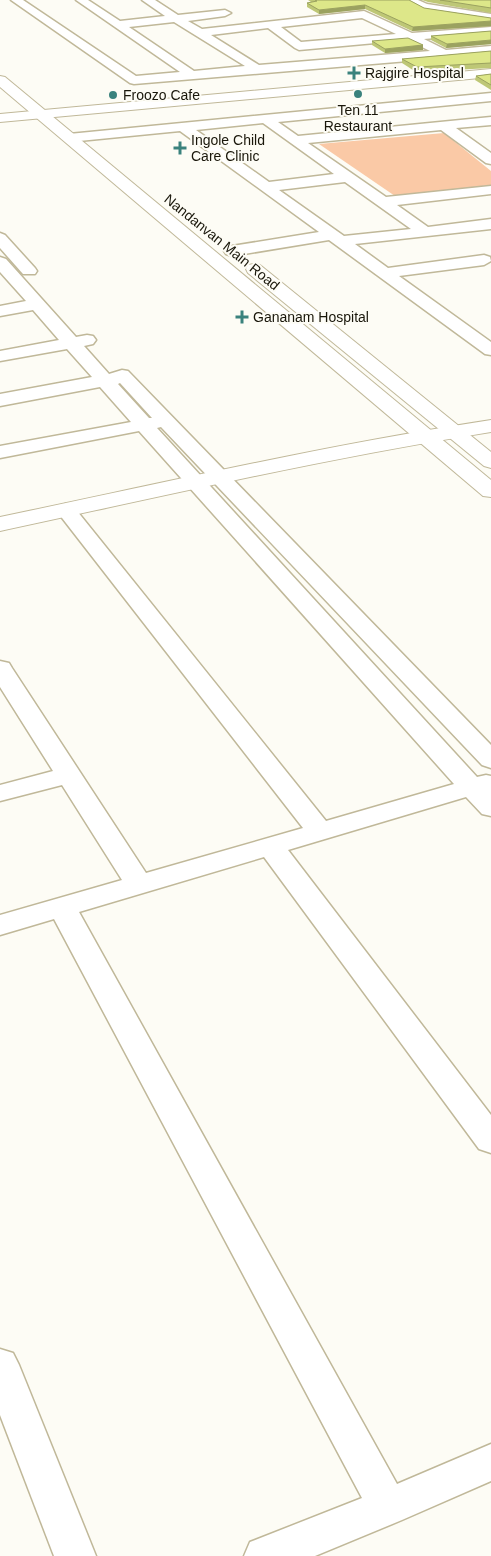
<svg xmlns="http://www.w3.org/2000/svg" width="491" height="1556" font-family="Helvetica,sans-serif">
<rect width="100%" height="100%" fill="#fdfcf5"/>
<path fill="#fac9a6" d="M444,133L491,171V185L395,196L319,144Z"/>
<g fill="none" stroke-linecap="round" stroke-linejoin="round">
<defs>
<g id="minor">
<path d="M11,0H23L136,76L180,72L76,0H88L120,21L165,16L142,0H155L178,15L225,10L231,13L225,16L188,21L202,29L364,11L412,33L491,27V33L424,39L446,50L491,46V54L134,84L130,83ZM362,18L396,34L301,42L281,27ZM174,22L245,66L194,71L129,27ZM268,28L295,48L299,50L408,40L430,51L259,65L211,35Z"/>
<path d="M404,0H418L427,4L491,14V20L424,10Z"/>
<path d="M491,93V101L278,122L298,136L491,117V125L456,128L491,153V164L486,163L441,130L308,143L386,197L491,186V194L397,205L428,227L491,219V229L355,244L388,268L484,255L490,257L491,261L484,265L399,276L491,342V355L485,354L329,240L232,256L226,254L224,251L226,248L232,246L319,232L180,131L69,142L62,138L69,134ZM263,123L334,174L269,182L196,130ZM345,182L411,229L344,236L279,190Z"/>
<path d="M0,233L5,235L35,268L37,271L35,274H23L0,248Z"/>
<path d="M0,257L6,259L76,337L87,335L93,336L96,340L93,344L84,346L109,374L122,370L128,371L491,745V768L482,765L161,427L157,428L477,777L486,775L491,776V816L482,814L466,797L288,850L491,1115V1153L479,1149L264,857L79,912L397,1484L491,1444V1481L402,1520L315,1556H244L250,1542L362,1498L54,919L0,935V915L122,880L62,785L0,801V785L53,771L0,687V661L9,663L12,668L146,873L303,828L59,514L56,510L59,506L66,504L73,506L326,821L454,784L139,431L0,458V446L131,422L100,387L0,406V394L92,377L67,349L0,361V351L59,340L33,310L0,316V306L26,301L0,272ZM120,383L152,418H149L118,384Z"/>
<path d="M0,1349L13,1353L19,1365L96,1556H54L0,1415Z"/>
</g>
<g id="tertiary">
<path d="M491,69V77L0,122V114Z"/>
<path d="M491,420V432C326,458 163,496 0,531V517C163,483 326,445 491,420Z"/>
</g>
<g id="secondary">
<path d="M0,76L5,77L491,480V497L483,496L0,87Z"/>
<path d="M254,264L260,265L491,452V468L484,466L248,273L246,269L248,265Z"/>
</g>
</defs>
<use href="#minor" stroke="#c0b899" stroke-width="3"/>
<use href="#tertiary" stroke="#c0b899" stroke-width="2"/>
<use href="#secondary" stroke="#c0b899" stroke-width="2"/>
<use href="#minor" fill="#fff" fill-rule="evenodd"/>
<use href="#tertiary" fill="#fff" fill-rule="evenodd"/>
<use href="#secondary" fill="#fff" fill-rule="evenodd"/>
</g>
<g fill="#bec776">
<path d="M308,0H409L424,8L491,18V26L412,31L365,9L319,14L307,7V3L311,2Z"/>
<path d="M422,0H491V13L428,2Z"/>
<path d="M491,31V44L446,48L431,40V36Z"/>
<path d="M372,41L423,45V50L385,53L372,45Z"/>
<path d="M491,51V68L416,72L402,63V59Z"/>
<path d="M491,74V90L475,80L476,76Z"/>
</g>
<g fill="#9ba260">
<path d="M365,5V9L319,14V10Z"/>
<path d="M491,21V26L412,31L413,27Z"/>
<path d="M491,40V44L446,48L447,44Z"/>
<path d="M423,45V50L385,53V49Z"/>
</g>
<g fill="#dde789" stroke="#9ba260">
<path d="M315,0H409L424,8L491,18V21L413,27L365,5L319,10L307,3L317,1Z"/>
<path d="M440,0H491V8Z"/>
<path d="M491,31V40L447,44L431,36Z"/>
<path d="M408,38L423,45L385,49L372,41Z"/>
<path d="M491,51V63L417,67L402,59Z"/>
<path d="M491,74V85L476,76Z"/>
</g>
<g fill="#3a827d" stroke="#fdfcf5" stroke-width="2">
<path d="M351.5 65.5h5v5h5v5h-5v5h-5v-5h-5v-5h5z"/>
<circle cx="358" cy="94" r="5"/>
<circle cx="113" cy="95" r="5"/>
<path d="M177.5 140.5h5v5h5v5h-5v5h-5v-5h-5v-5h5z"/>
<path d="M239.5 309.5h5v5h5v5h-5v5h-5v-5h-5v-5h5z"/>
</g>
<g text-anchor="middle" stroke-width="4" stroke-linejoin="round" paint-order="stroke">
<g font-size="14" fill="#19160a" stroke="#fdfcf5" text-anchor="start">
<text x="365" y="78">Rajgire Hospital</text>
<text x="123" y="100">Froozo Cafe</text>
<text x="358" y="115" text-anchor="middle">Ten 11<tspan x="358" dy="16">Restaurant</tspan></text>
<text x="191" y="145">Ingole Child<tspan x="191" dy="16">Care Clinic</tspan></text>
<text x="253" y="322">Gananam Hospital</text>
</g>
<g font-size="14" fill="#19160a" stroke="#fdfcf5">
<text transform="translate(222 242) rotate(39)" y="5">Nandanvan Main Road</text>
</g>
</g>
</svg>
